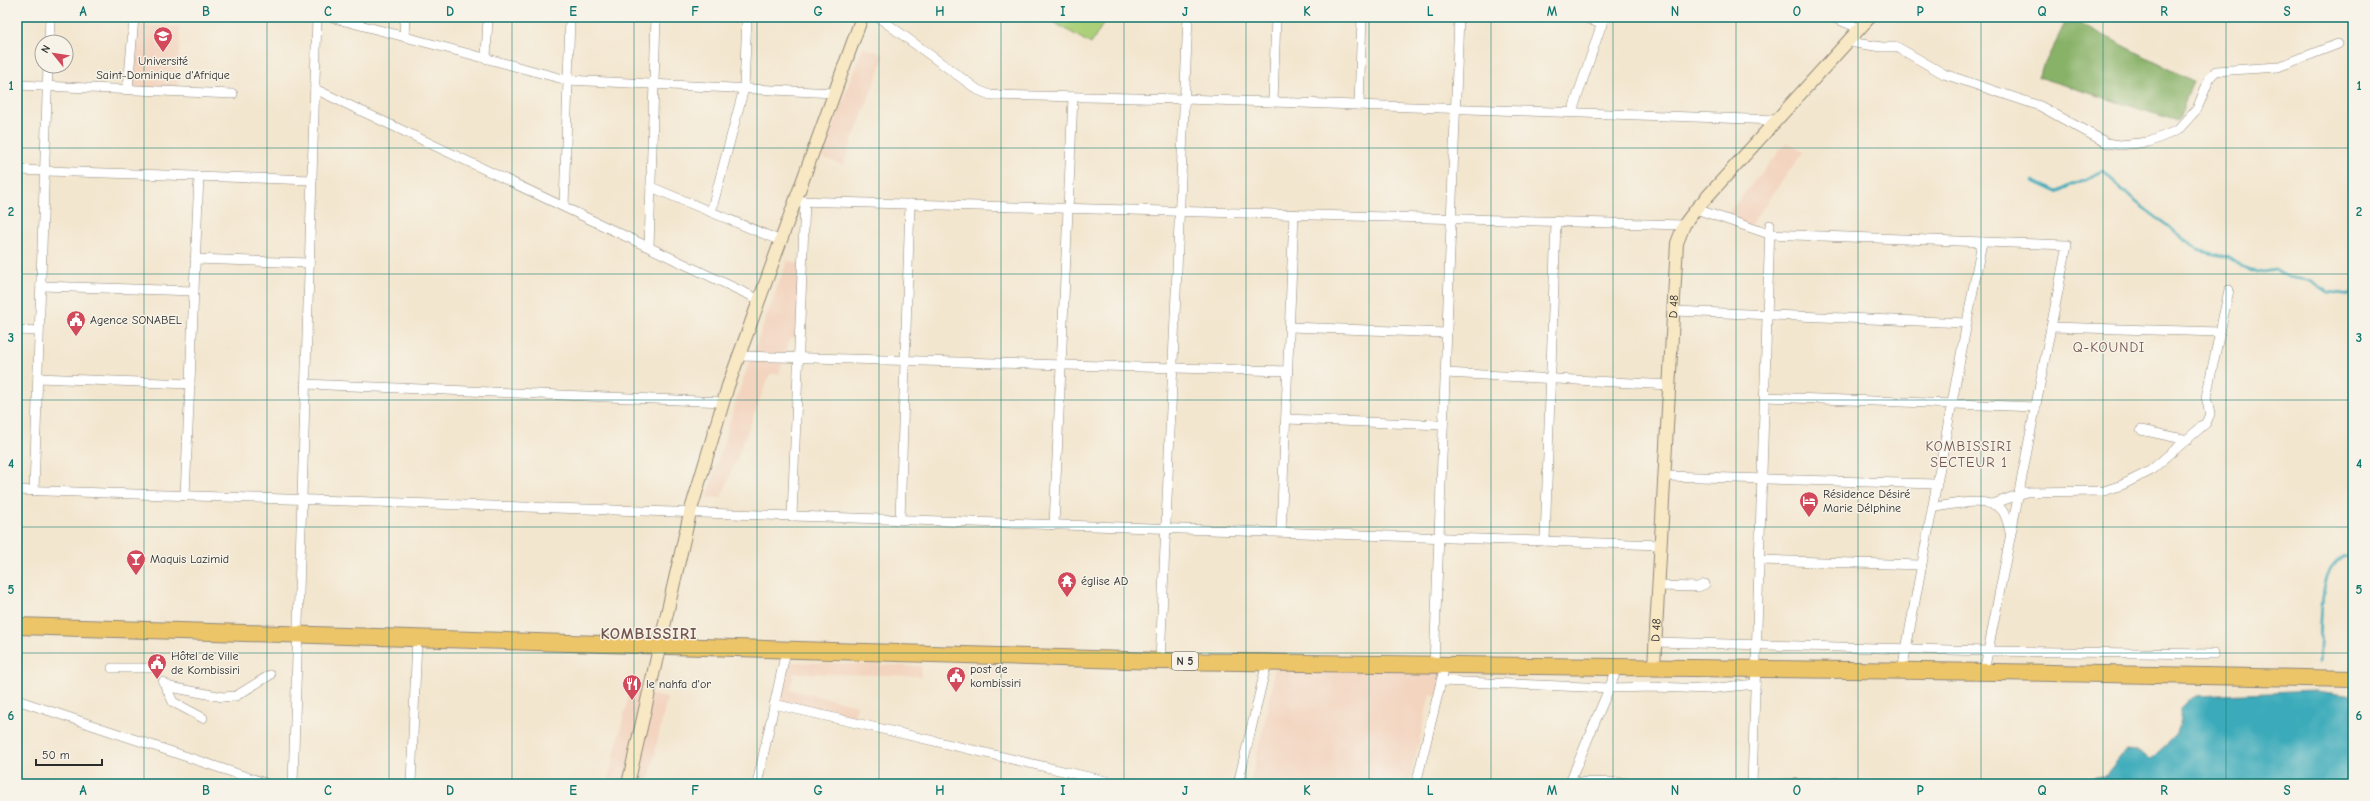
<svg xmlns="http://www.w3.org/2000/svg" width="2370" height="801" font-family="'Comic Neue',sans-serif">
<rect width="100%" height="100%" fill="#f7f3e8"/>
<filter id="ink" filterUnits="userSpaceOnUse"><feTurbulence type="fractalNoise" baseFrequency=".025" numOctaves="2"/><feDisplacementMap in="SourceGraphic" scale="8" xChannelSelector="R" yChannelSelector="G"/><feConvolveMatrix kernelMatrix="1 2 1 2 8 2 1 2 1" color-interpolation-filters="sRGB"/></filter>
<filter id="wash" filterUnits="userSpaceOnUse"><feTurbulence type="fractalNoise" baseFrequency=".012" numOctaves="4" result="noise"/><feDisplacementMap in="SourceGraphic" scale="16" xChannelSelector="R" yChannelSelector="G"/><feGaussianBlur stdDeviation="0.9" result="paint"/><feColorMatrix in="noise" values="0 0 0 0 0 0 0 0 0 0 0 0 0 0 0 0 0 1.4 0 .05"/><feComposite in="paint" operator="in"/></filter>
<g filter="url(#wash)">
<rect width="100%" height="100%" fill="#f3e6cf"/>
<g fill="#f3d4bf">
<path d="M133,25L180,27L178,91L128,89Z"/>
<path d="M863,47L885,55L843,165L821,157Z"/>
<path d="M1787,142L1803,152L1749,227L1724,218Z"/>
<path d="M787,261L802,264L799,338H790L779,374H770L721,498L707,497L739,391Z"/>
<path d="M783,662L921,666V676L794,673L790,690L857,705L854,722L774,704Z"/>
<path d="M1275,662L1445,665L1438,697L1430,695L1409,784H1250L1272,690Z"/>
<path d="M630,691L667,698L648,784H607Z"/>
</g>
<path fill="#acd079" stroke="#6c7e52" d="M1045,17H1107L1091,44Z"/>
<path fill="#89b269" stroke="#5a6e4a" d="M2068,17L2193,81L2178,121L2038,77Z"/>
<path fill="#3baaba" stroke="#336a72" d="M2316,691L2353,696V784H2088L2093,778L2104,777L2125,751L2138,752L2150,759L2153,757C2172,738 2182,737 2180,709L2190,699L2197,696Z"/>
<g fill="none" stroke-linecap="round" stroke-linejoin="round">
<g stroke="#3baaba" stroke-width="2.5">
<path d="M2033,181L2057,192L2103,171L2132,199L2201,251L2228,257L2246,269L2258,273L2275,270L2288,277L2312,281L2328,292L2353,295"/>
<path d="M2319,662C2323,635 2313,557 2353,553"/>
</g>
</g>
</g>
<g filter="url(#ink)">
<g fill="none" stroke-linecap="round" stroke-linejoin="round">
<defs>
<g id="street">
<path d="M330,17L567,80L835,93"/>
<path d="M878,17L978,90L990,95L1184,99L1777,120"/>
<path d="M1585,17L1602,25"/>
<path d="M1832,17L1859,28"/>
<path d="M404,37L405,17"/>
<path d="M49,42L50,17"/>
<path d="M1848,42L1882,47H1897L1944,74L2040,106L2107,143L2120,145L2149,142L2178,130L2197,109L2210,77L2216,71L2278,67L2338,44"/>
<path d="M486,58L488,17"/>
<path d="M17,85L233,94"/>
<path d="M128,89L134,17"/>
<path d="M315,89L760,300"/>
<path d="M1273,102L1276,17"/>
<path d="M1359,105L1362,17"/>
<path d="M1572,112L1604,17"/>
<path d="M17,170L312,180"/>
<path d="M651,187L781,241"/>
<path d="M796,201L1684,225"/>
<path d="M564,207L570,17"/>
<path d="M1696,209L1769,234L2067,245L1984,672"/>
<path d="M711,212L744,88L747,17"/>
<path d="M649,247L656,17"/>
<path d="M195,259L309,263"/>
<path d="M41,286L194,291"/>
<path d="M1674,311L1966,323"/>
<path d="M1290,327L1447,333"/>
<path d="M2051,327L2220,332"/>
<path d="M17,330L39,331"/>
<path d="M739,356L1288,371"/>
<path d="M1445,373L1670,385"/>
<path d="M38,378L190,384"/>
<path d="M305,384L724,402"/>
<path d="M1764,397L2036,407"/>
<path d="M1286,419L1443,425"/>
<path d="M2141,430L2188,440"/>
<path d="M1665,476L1936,484"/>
<path d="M17,490L1661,545"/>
<path d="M34,491L48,66"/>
<path d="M185,496L199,176"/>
<path d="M1993,504L2026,492L2104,491L2122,485L2150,471L2206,423L2210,414L2206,397L2229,290"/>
<path d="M1932,508C1948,505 1988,496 2001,509C2007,515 2008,525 2010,532"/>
<path d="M792,516L805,201"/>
<path d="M900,520L910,204"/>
<path d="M1054,525L1073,97"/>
<path d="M1281,532L1294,214"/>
<path d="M1545,541L1556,222"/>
<path d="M1759,560L1921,565"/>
<path d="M1658,586L1698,587L1705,584"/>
<path d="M1656,642L1988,651L2214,654"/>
<path d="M1160,661L1188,17"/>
<path d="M1434,665L1459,17"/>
<path d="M112,668H152"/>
<path d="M1902,671L1982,242"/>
<path d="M1441,681L1609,688L1655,687L1708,689L1755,684"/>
<path d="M163,682L170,687L223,697L236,696L270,675"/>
<path d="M164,683L173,702L203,718"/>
<path d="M17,700L268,784"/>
<path d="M774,704L1119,784"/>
<path d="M1570,782L1711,784"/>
<path d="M293,784L317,17"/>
<path d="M411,784L417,639"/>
<path d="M757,784L786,651"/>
<path d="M1238,784L1267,662"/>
<path d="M1416,784L1445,665"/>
<path d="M1569,784L1618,667"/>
<path d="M1752,784L1770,225"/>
<path d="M1775,784L1847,782"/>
</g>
<g id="secondary">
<path id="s1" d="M1654,667L1677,243L1684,225L1696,209L1870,17"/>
<path d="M628,784L690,513L728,386L862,17"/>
</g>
<path id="highway" d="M17,626L1160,661L1996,672L2353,679"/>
</defs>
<use href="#street" stroke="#8f887d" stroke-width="10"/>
<use href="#secondary" stroke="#8f887d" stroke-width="14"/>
<use href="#highway" stroke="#8f887d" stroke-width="18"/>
<use href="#street" stroke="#fff" stroke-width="9"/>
<use href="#secondary" stroke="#f8e8c3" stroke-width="12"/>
<use href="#highway" stroke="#edc569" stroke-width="16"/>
</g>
</g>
<path fill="none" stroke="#0f766e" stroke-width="1" stroke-opacity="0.55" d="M144,17V784M267,17V784M389,17V784M512,17V784M634,17V784M757,17V784M879,17V784M1001,17V784M1124,17V784M1246,17V784M1369,17V784M1491,17V784M1613,17V784M1736,17V784M1858,17V784M1981,17V784M2103,17V784M2226,17V784M17,148H2353M17,274H2353M17,400H2353M17,527H2353M17,653H2353"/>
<defs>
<symbol id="university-pin" viewBox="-11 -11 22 30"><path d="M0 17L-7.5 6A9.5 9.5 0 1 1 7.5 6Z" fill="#d1495b" stroke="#f7f3e8"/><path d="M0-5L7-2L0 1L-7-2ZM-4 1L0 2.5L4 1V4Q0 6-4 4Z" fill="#fff"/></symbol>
<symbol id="civic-pin" viewBox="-11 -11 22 30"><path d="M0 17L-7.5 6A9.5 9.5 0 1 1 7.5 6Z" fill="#d1495b" stroke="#f7f3e8"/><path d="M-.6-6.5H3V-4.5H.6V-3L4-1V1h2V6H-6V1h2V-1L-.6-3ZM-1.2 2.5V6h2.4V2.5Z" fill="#fff"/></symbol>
<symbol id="hotel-pin" viewBox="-11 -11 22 30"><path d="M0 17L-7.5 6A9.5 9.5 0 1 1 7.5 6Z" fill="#d1495b" stroke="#f7f3e8"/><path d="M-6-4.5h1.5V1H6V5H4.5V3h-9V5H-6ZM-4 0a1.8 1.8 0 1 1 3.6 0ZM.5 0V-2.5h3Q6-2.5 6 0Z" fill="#fff"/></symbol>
<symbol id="bar-pin" viewBox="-11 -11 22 30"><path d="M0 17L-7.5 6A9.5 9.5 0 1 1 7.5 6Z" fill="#d1495b" stroke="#f7f3e8"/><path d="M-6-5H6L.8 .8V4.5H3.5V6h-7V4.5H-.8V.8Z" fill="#fff"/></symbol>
<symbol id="temple-pin" viewBox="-11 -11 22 30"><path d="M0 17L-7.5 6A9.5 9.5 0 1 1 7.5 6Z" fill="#d1495b" stroke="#f7f3e8"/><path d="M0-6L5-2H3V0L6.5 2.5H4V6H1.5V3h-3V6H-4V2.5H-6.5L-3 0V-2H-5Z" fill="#fff"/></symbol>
<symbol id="restaurant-pin" viewBox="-11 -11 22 30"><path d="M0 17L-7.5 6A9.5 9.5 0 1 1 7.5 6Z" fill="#d1495b" stroke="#f7f3e8"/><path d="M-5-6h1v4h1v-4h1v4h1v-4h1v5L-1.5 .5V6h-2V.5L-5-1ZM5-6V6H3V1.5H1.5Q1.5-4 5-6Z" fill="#fff"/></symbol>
</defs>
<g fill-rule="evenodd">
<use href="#university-pin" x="152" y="25" width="22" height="30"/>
<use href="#civic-pin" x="65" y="309" width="22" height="30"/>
<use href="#hotel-pin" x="1798" y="490" width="22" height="30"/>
<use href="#bar-pin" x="125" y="548" width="22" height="30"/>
<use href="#temple-pin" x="1056" y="570" width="22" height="30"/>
<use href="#civic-pin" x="146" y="652" width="22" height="30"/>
<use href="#civic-pin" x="945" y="665" width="22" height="30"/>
<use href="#restaurant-pin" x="621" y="673" width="22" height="30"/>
</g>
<g text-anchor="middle" stroke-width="3" stroke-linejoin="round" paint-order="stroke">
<rect fill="#f7f3e8" stroke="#686764" stroke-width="1" x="1172" y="652" width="26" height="18" rx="3"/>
<g font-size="11" font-weight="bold" fill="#2b2b2b">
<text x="1185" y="665">N 5</text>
</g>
<g font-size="12" fill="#2b2b2b" stroke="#f7f3e8" text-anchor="start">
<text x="163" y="65" text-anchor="middle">Université<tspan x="163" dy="14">Saint-Dominique d'Afrique</tspan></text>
<text x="90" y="324">Agence SONABEL</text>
<text x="1823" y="498">Résidence Désiré<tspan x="1823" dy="14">Marie Délphine</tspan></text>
<text x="150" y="563">Maquis Lazimid</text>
<text x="1081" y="585">église AD</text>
<text x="171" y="660">Hôtel de Ville<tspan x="171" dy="14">de Kombissiri</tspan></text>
<text x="970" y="673">post de<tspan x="970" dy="14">kombissiri</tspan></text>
<text x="646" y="688">le nahfa d'or</text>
</g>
<g font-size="12" fill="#2b2b2b" stroke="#f7f3e8">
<text dy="4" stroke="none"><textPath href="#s1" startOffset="361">D 48</textPath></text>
<text dy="4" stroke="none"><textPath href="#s1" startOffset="37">D 48</textPath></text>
</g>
<g font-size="14" letter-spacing="1" fill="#745550" stroke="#f7f3e8">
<text x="2109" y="352">Q-KOUNDI</text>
<text x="1969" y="451">KOMBISSIRI<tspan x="1969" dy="16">SECTEUR 1</tspan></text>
</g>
<g font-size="16" font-weight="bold" letter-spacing="1" fill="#745550" stroke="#f7f3e8">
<text x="649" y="639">KOMBISSIRI</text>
</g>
</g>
<rect width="2370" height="801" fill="none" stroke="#f7f3e8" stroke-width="44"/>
<g transform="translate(54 54) rotate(300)"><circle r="19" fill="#f7f3e8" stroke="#a5a39c"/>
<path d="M0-3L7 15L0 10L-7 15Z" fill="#d1495b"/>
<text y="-6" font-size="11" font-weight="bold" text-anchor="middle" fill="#2b2b2b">N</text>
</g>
<path d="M36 759v6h66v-6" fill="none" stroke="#2b2b2b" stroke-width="2"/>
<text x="42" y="759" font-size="12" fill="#2b2b2b" stroke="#f7f3e8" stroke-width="3" paint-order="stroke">50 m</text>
<rect x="22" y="22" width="2326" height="757" fill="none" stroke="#0f766e" stroke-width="1.5"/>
<g font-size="13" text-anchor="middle" font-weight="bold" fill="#0f766e">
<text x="83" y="16">A</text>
<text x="206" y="16">B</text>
<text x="328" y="16">C</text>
<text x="450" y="16">D</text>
<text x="573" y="16">E</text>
<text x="695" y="16">F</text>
<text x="818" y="16">G</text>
<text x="940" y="16">H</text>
<text x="1063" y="16">I</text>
<text x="1185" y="16">J</text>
<text x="1307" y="16">K</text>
<text x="1430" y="16">L</text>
<text x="1552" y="16">M</text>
<text x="1675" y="16">N</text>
<text x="1797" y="16">O</text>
<text x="1920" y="16">P</text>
<text x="2042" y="16">Q</text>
<text x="2164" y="16">R</text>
<text x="2287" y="16">S</text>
<text x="11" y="90">1</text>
<text x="2359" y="90">1</text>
<text x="11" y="216">2</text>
<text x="2359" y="216">2</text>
<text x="11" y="342">3</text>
<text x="2359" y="342">3</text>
<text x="11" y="468">4</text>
<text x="2359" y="468">4</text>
<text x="11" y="594">5</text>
<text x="2359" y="594">5</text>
<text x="11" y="720">6</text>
<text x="2359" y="720">6</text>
<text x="83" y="795">A</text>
<text x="206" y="795">B</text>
<text x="328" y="795">C</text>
<text x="450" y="795">D</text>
<text x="573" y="795">E</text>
<text x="695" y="795">F</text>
<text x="818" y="795">G</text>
<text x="940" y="795">H</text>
<text x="1063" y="795">I</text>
<text x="1185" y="795">J</text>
<text x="1307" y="795">K</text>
<text x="1430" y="795">L</text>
<text x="1552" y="795">M</text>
<text x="1675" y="795">N</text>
<text x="1797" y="795">O</text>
<text x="1920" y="795">P</text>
<text x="2042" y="795">Q</text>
<text x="2164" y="795">R</text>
<text x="2287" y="795">S</text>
</g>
</svg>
